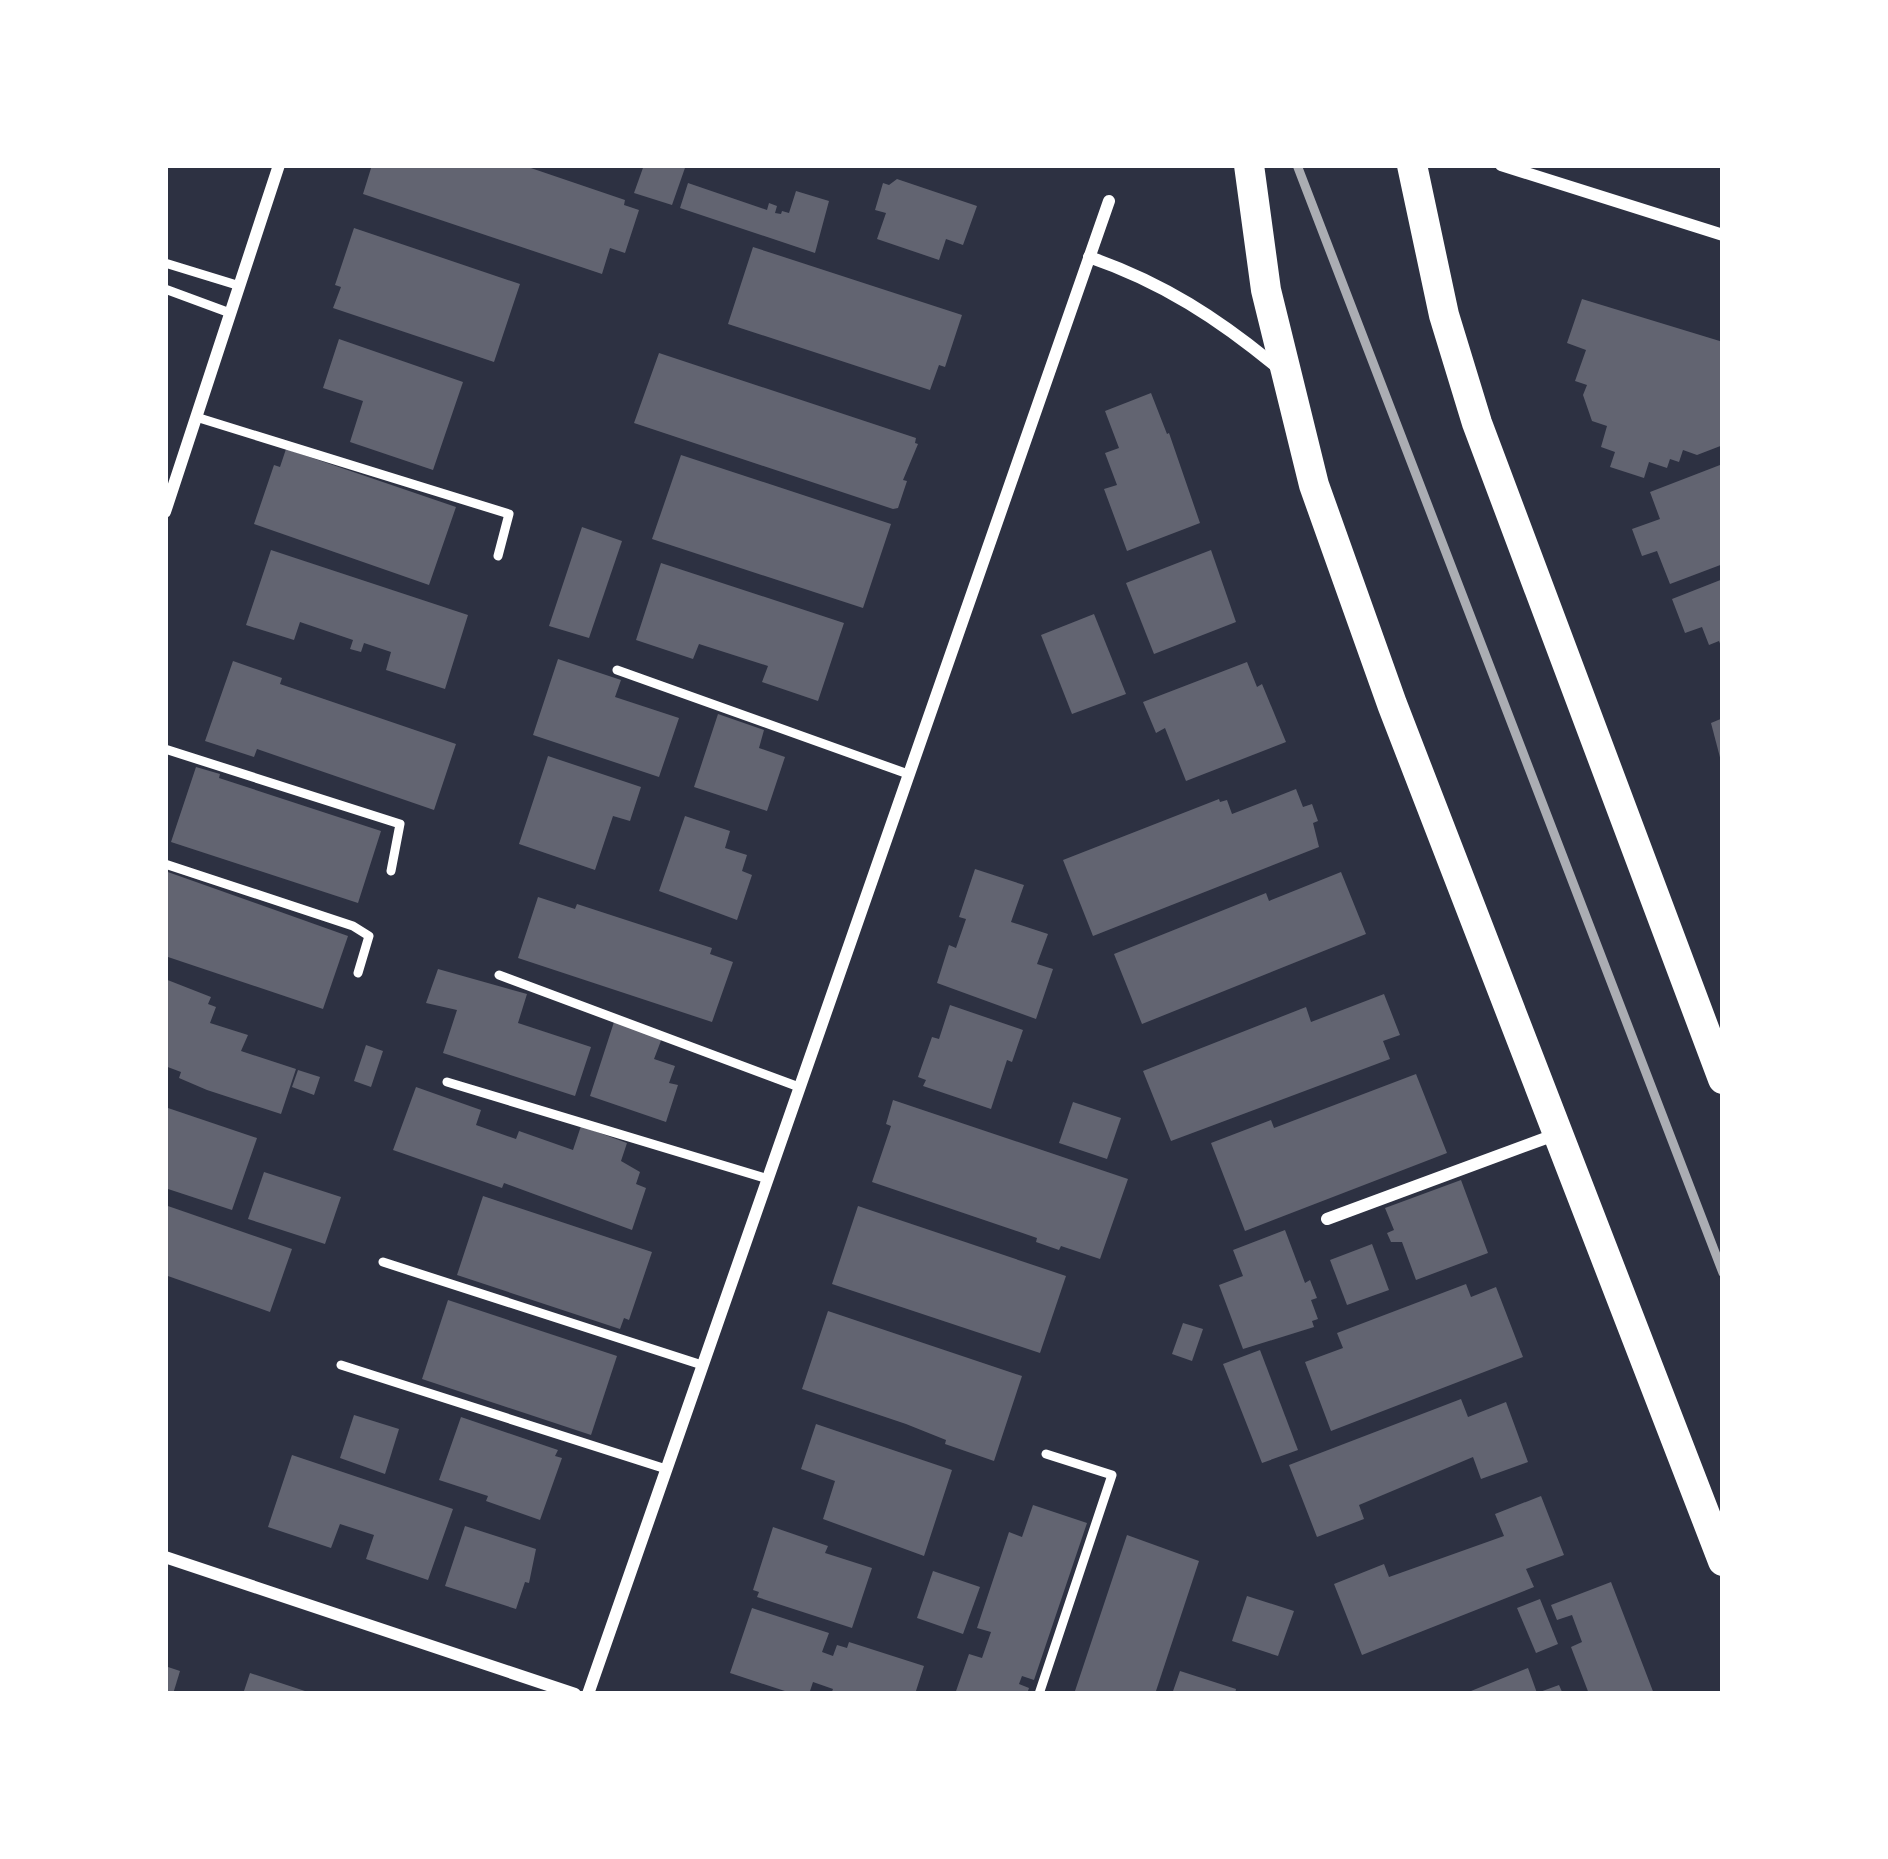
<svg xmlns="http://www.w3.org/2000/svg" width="1888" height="1859" font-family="'Fira Sans Condensed',sans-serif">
<rect width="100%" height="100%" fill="#2d3142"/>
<g fill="#626471">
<path d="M372,165H522L625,200L624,205L639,210L625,253L610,248L602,274L363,194Z"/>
<path d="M644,165H686L672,205L634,193Z"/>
<path d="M897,179L977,206L963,245L946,239L939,260L877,239L886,213L875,210L883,183L889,185Z"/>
<path d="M688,183L767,210L769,203L777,206L775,213L781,214L782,211L789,213L796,191L829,201L815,253L680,208Z"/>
<path d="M354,228L520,284L494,362L333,308L341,287L335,285Z"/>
<path d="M753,247L962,315L945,367L939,365L930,390L728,324Z"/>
<path d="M1582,299L1723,342V445L1697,455L1683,450L1679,462L1670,459L1667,468L1649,462L1644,478L1610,467L1615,452L1601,447L1607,426L1592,421L1583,395L1587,385L1575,381L1586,350L1567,343Z"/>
<path d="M339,339L463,382L433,470L350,442L363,401L323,388Z"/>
<path d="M659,353L916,438L915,443L918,444L903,480L907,481L898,508L893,509L634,423Z"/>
<path d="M1151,393L1167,434L1169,433L1200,523L1127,551L1104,489L1117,485L1105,453L1119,448L1105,411Z"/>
<path d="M286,449L456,507L429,585L254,524L274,465L280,467Z"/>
<path d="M681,455L891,524L863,608L652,539Z"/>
<path d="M1720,465L1723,564L1670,584L1657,551L1642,556L1632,529L1660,519L1650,492Z"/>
<path d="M582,527L622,541L589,638L549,626Z"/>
<path d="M271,550L468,615L445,689L386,670L391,652L364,643L361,652L350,649L353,640L300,622L294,640L246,625Z"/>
<path d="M1211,550L1236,622L1154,654L1126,583Z"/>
<path d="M661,563L844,623L818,701L762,682L768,666L699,644L693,659L636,640Z"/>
<path d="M1723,579V651L1719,641L1709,645L1702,627L1685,633L1672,599Z"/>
<path d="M1094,614L1126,694L1072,714L1041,635Z"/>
<path d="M558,659L621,680L615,697L679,718L659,777L533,735Z"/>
<path d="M233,661L282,678L280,684L456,744L434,810L257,749L254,757L205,741Z"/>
<path d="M1247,662L1257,687L1262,684L1286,742L1186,781L1165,728L1156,733L1143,702Z"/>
<path d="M718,714L764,730L759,748L785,757L767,811L694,787Z"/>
<path d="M1723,718V765H1722L1711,723Z"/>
<path d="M548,756L641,787L630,821L613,816L595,870L519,844Z"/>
<path d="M196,767L220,774L219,778L381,831L358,903L171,842Z"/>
<path d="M1296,789L1303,807L1312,804L1318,821L1313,823L1319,847L1093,936L1063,860L1219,799L1220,802L1227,800L1232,814Z"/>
<path d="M685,816L730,831L725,848L747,855L742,871L752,875L737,920L659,891Z"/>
<path d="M975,869L1024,885L1011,922L1048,934L1037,964L1053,969L1036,1019L937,983L949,945L956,948L966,919L959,917Z"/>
<path d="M165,871L348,936L323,1009L165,956Z"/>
<path d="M1341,872L1366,934L1142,1024L1114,954L1266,893L1269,901Z"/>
<path d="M538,897L575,909L577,904L712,948L710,954L733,962L712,1022L518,958Z"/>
<path d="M438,969L527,994L518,1023L591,1047L575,1096L443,1053L457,1010L426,1003Z"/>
<path d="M165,979L211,997L208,1004L216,1007L210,1023L248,1035L241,1051L296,1069L281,1114L207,1090L179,1078L181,1072L165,1066Z"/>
<path d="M1384,994L1400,1035L1383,1041L1390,1059L1171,1141L1143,1071L1306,1007L1311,1022Z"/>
<path d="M950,1005L1023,1030L1012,1062L1007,1060L991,1109L923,1086L926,1080L918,1077L932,1037L939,1039Z"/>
<path d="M614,1022L662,1038L654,1059L675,1066L669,1083L678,1085L666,1122L590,1096Z"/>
<path d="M366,1045L383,1051L371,1087L354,1081Z"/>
<path d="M298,1070L320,1077L314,1095L292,1087Z"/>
<path d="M1416,1074L1447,1153L1245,1231L1211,1143L1271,1120L1274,1128Z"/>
<path d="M416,1087L481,1110L476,1125L516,1139L519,1131L573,1150L581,1126L627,1143L621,1161L640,1172L636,1184L646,1188L632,1230L504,1183L502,1188L393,1150Z"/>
<path d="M893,1100L1128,1179L1100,1259L1061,1246L1059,1250L1036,1242L1037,1238L872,1182L891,1126L886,1124Z"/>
<path d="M1073,1102L1121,1118L1107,1159L1059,1143Z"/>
<path d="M165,1107L257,1138L232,1210L165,1188Z"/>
<path d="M264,1172L341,1197L325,1244L248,1219Z"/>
<path d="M1461,1180L1488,1253L1416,1280L1402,1242H1391L1387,1233L1394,1230L1385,1208Z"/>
<path d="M483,1196L652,1252L629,1320L624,1318L620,1329L457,1275Z"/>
<path d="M165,1205L292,1249L270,1312L165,1275Z"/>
<path d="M858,1206L1066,1276L1040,1353L832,1284Z"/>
<path d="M1285,1230L1305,1283L1310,1280L1317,1298L1311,1300L1318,1319L1312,1321L1314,1327L1243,1349L1219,1285L1243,1276L1233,1250Z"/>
<path d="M1372,1244L1389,1290L1347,1305L1330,1260Z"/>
<path d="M1466,1284L1471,1297L1496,1287L1523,1357L1331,1431L1305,1362L1343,1348L1337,1333Z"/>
<path d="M448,1300L617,1356L591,1435L422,1379Z"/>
<path d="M828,1311L1022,1376L994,1461L945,1444L946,1440L906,1424L802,1389Z"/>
<path d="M1183,1323L1203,1329L1192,1361L1172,1354Z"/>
<path d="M1260,1350L1298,1450L1262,1463L1223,1364Z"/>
<path d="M1461,1399L1468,1417L1506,1402L1528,1462L1481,1479L1473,1457L1359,1505L1364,1519L1317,1537L1289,1465Z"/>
<path d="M354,1415L399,1429L385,1474L340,1458Z"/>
<path d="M461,1417L558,1450L555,1456L562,1458L540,1520L486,1501L488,1496L439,1480Z"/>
<path d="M816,1424L952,1470L924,1556L823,1519L835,1481L801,1469Z"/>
<path d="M292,1455L453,1509L428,1580L366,1559L374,1535L340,1524L331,1548L268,1527Z"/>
<path d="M1541,1496L1564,1555L1526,1569L1534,1587L1362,1655L1334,1584L1384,1564L1389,1577L1504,1536L1495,1514Z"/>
<path d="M1033,1505L1087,1523L1034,1680L1022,1676L1019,1684L1029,1688L1027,1694H955L969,1654L982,1658L991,1632L977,1628L1009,1532L1022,1537Z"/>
<path d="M465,1526L536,1549L529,1583L525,1582L516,1609L445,1586Z"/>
<path d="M773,1527L828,1546L825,1553L872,1568L852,1628L757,1597L759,1592L753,1590Z"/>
<path d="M1127,1535L1199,1561L1155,1694H1074Z"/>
<path d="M933,1571L980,1587L963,1634L917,1618Z"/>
<path d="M1611,1582L1654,1694H1589L1571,1647L1582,1642L1572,1615L1557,1620L1551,1605Z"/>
<path d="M1247,1596L1294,1611L1278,1656L1232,1641Z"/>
<path d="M1540,1599L1558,1644L1536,1653L1517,1608Z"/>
<path d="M752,1608L829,1633L822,1652L833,1656L837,1645L847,1648L849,1642L924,1666L915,1694H831L833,1689L813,1682L809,1694H794L730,1673Z"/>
<path d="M165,1666L180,1671L173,1694H165Z"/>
<path d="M1528,1668L1537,1693L1559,1685L1563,1694H1473L1471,1691Z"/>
<path d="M1180,1671L1236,1689L1235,1694H1172Z"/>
<path d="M250,1673L311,1693V1694H243Z"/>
</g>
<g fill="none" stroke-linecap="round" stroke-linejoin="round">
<g stroke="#fff" stroke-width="9">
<path d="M165,263L240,286"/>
<path d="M165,289L230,313"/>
<path d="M196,417L509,514L498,556"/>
<path d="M617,670L908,774"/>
<path d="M165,749L400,824L391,871"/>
<path d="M165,864L353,926L369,936L358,973"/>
<path d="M499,975L799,1087"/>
<path d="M447,1082L768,1179"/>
<path d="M383,1262L702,1365"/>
<path d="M341,1365L666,1469"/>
<path d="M1039,1694L1112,1475L1046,1454"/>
</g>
<g stroke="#fff" stroke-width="12">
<path d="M1501,165L1723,235"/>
<path d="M1089,257C1162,282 1219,319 1278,368"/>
<path d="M165,512L279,165"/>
<path d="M1327,1219L1557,1134"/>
<path d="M165,1557L575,1694"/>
<path d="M588,1694L1109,201"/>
</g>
<g stroke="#fff" stroke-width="30">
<path d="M1249,165L1266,290L1314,485L1392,704L1723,1561"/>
<path d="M1412,165L1444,315L1477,423L1723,1079"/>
</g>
<path stroke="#abadb3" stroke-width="9" d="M1297,165L1723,1273"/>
</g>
<rect width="1888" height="1859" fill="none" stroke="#ffffff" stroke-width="336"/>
</svg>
